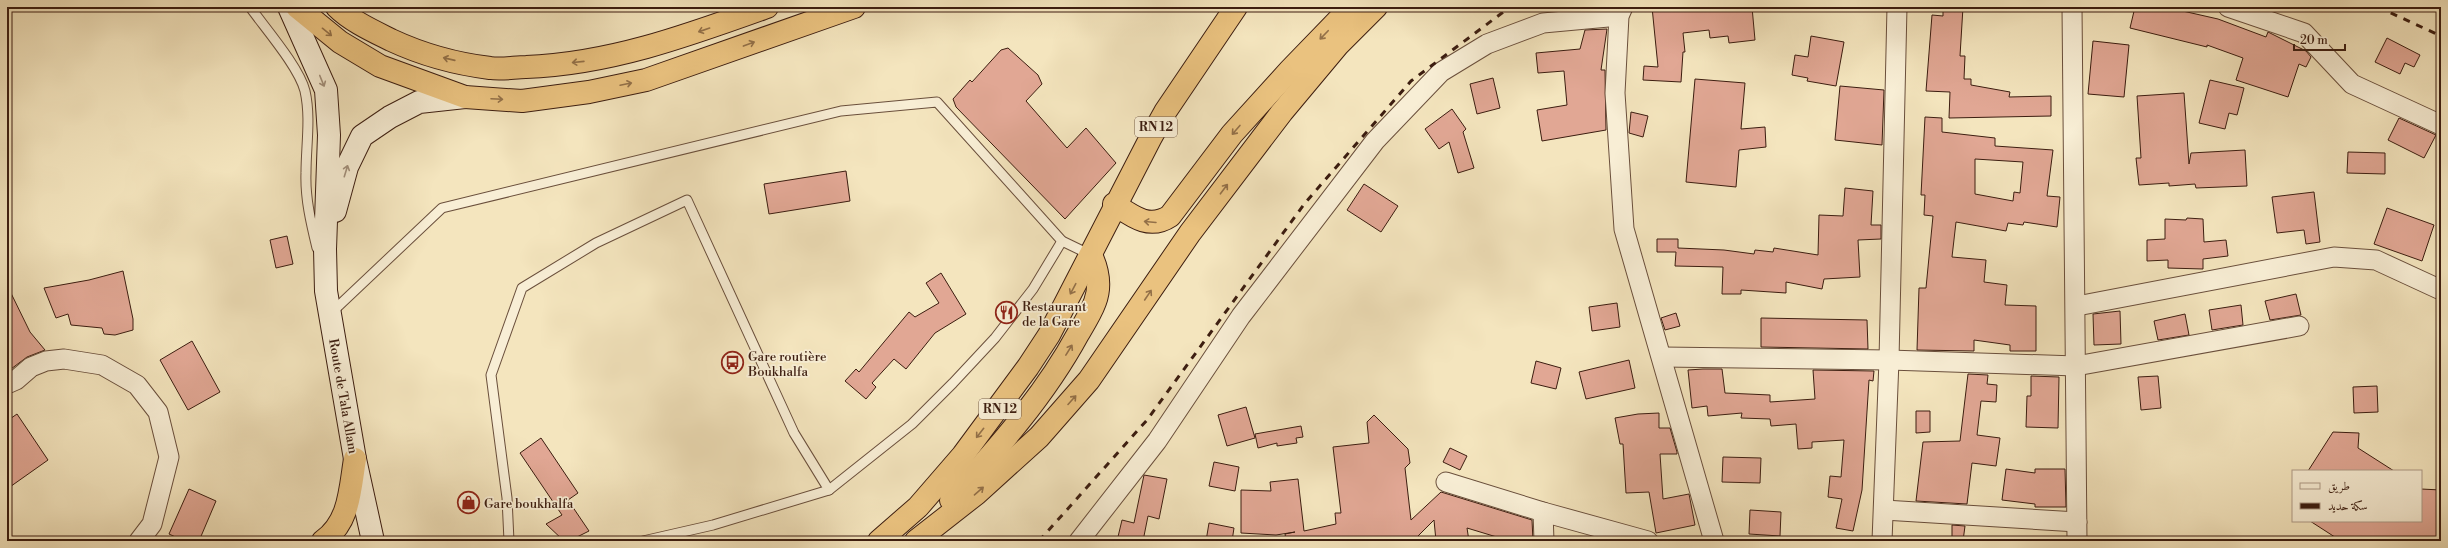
<svg xmlns="http://www.w3.org/2000/svg" width="2448" height="548" font-family="'Libre Bodoni',Amiri,serif">
<rect width="100%" height="100%" fill="#f4e5be"/>
<filter id="stains"><feTurbulence type="fractalNoise" baseFrequency=".005" numOctaves="4"/><feColorMatrix values="0 0 0 0 .2 0 0 0 0 .09 0 0 0 0 .02 0 0 0 .5 -.17"/></filter>
<radialGradient id="worn" r=".72"><stop offset=".6" stop-color="#630" stop-opacity="0"/><stop offset="1" stop-color="#630" stop-opacity=".3"/></radialGradient>
<g fill="#e1a794" stroke="#3c1d10" fill-rule="evenodd">
<path d="M1652,7H1752L1755,40L1729,43L1728,36L1710,38L1709,30L1683,33L1685,52H1683L1681,82L1643,80L1644,66L1658,67Z"/>
<path d="M1943,7H1963L1960,56H1965L1964,79H1971V85L2010,92L2009,97L2051,96V116L1949,118L1950,92L1926,91L1932,15L1943,16Z"/>
<path d="M2135,7H2165L2218,19L2266,37L2268,32L2306,51L2311,57L2306,67L2299,64L2288,97L2236,80L2243,58L2207,45V47L2130,28Z"/>
<path d="M1607,29L1601,70H1605L1606,130L1542,141L1537,110L1567,105L1564,71L1538,73L1536,53L1580,49L1585,30Z"/>
<path d="M1811,36L1844,42L1836,86L1807,81L1808,78L1792,75L1795,55L1808,57Z"/>
<path d="M2387,38L2420,55L2414,67L2405,63L2400,74L2375,62Z"/>
<path d="M2093,41L2129,45L2124,97L2088,94Z"/>
<path d="M1008,48L1038,75L1042,84L1026,101L1067,148L1086,128L1116,163L1065,219L956,107L953,99L970,80L972,82L1001,50Z"/>
<path d="M1493,78L1500,108L1477,114L1470,84Z"/>
<path d="M1695,79L1745,83L1741,129L1765,127L1766,147L1739,150L1736,187L1686,182Z"/>
<path d="M2210,80L2244,88L2237,115L2229,113L2225,129L2199,123Z"/>
<path d="M1840,86L1884,90L1882,145L1835,140Z"/>
<path d="M2184,93L2189,164L2191,153L2245,150L2247,186L2196,188L2195,184L2169,186V183L2139,185L2136,158H2141L2137,96Z"/>
<path d="M1452,109L1466,129L1463,132L1474,168L1458,173L1449,142L1439,149L1425,129Z"/>
<path d="M1631,112L1648,116L1643,137L1629,133Z"/>
<path d="M1925,117L1942,118V132L1995,138V146L2053,150L2047,196L2060,197L2057,227L2024,222L2023,225L2008,223L2006,231L1956,222L1952,257L1986,260L1984,282L2007,285L2005,305L2036,306V351H2010V345L1974,340V351L1917,350L1919,288H1926L1933,216L1924,215L1925,195H1921ZM1975,159L2023,162L2020,193L2014,192L2013,201L1975,194Z"/>
<path d="M2399,118L2436,135L2424,158L2388,140Z"/>
<path d="M2348,152L2385,153V174L2347,173Z"/>
<path d="M846,171L850,201L769,214L764,184Z"/>
<path d="M1364,184L1398,206L1381,232L1347,210Z"/>
<path d="M1845,188L1873,191L1871,225H1881V239L1858,240L1860,277L1824,279L1822,289L1786,282V293L1741,290V294H1722L1723,267L1675,266L1676,252H1657V239H1678V248L1724,250L1754,254L1755,250L1773,252L1774,248L1818,255L1819,215L1843,216Z"/>
<path d="M2314,192L2320,242L2306,244L2304,230L2277,233L2272,197Z"/>
<path d="M2387,208L2434,225L2422,261L2374,244Z"/>
<path d="M2187,218L2203,219L2204,242L2226,240L2228,256L2203,259V269L2168,268V260L2147,261V240L2165,239V219L2186,220Z"/>
<path d="M287,236L293,264L276,268L270,240Z"/>
<path d="M123,271L133,319V330L115,335L104,334L102,328L71,325L68,314L56,318L44,288L89,280Z"/>
<path d="M941,273L966,314L935,333L906,369L894,359L872,383L876,387L866,399L845,381L856,369L859,372L909,312L915,317L939,303L926,283Z"/>
<path d="M7,285L30,332L45,350L27,357L7,372Z"/>
<path d="M2296,294L2301,315L2270,320L2265,301Z"/>
<path d="M1617,303L1620,327L1592,331L1589,307Z"/>
<path d="M2241,305L2243,325L2212,330L2209,310Z"/>
<path d="M2120,311L2121,344L2094,345L2093,314Z"/>
<path d="M1676,313L1680,326L1665,330L1661,318Z"/>
<path d="M2185,314L2189,335L2158,340L2154,321Z"/>
<path d="M1761,318L1867,320L1868,349L1761,347Z"/>
<path d="M192,341L220,392L188,410L160,360Z"/>
<path d="M1629,360L1635,388L1586,399L1579,372Z"/>
<path d="M1536,361L1561,368L1556,389L1531,383Z"/>
<path d="M1703,369H1722L1725,393L1770,395V402L1815,399L1813,370L1874,371L1873,381L1869,380L1862,490L1853,531L1836,528L1842,499L1828,497L1830,476L1841,477L1844,440L1812,442V448L1798,449L1796,424L1771,426L1770,419L1741,418L1742,413L1708,416L1707,406L1692,408L1688,370Z"/>
<path d="M1968,374L1988,375L1987,384L1997,385L1996,402L1981,401L1977,435L2000,438L1996,466L1972,463L1967,504L1916,501L1923,442L1960,441Z"/>
<path d="M2031,376L2059,377L2058,428L2026,427L2027,396H2031Z"/>
<path d="M2158,376L2161,408L2141,410L2138,377Z"/>
<path d="M2377,386L2378,412L2354,413L2353,387Z"/>
<path d="M1246,407L1255,438L1227,446L1218,415Z"/>
<path d="M1916,411H1930V432L1916,433Z"/>
<path d="M1659,413V428H1670L1677,452V454H1660L1663,499L1689,494L1695,525L1656,533L1649,492L1626,493L1623,444H1620L1615,418L1638,414Z"/>
<path d="M17,414L48,460L7,489V421Z"/>
<path d="M1374,415L1408,449L1410,463L1405,468L1411,520L1441,492L1532,520L1533,541H1500V538L1467,528L1469,541H1436L1434,520L1413,541H1286L1285,534L1295,532L1276,535L1241,533V490L1271,491L1270,482L1298,479L1304,531L1336,524L1335,513H1341L1333,447L1369,443L1367,422Z"/>
<path d="M1301,426L1303,437L1296,438L1297,443L1277,446V443L1258,448L1255,434Z"/>
<path d="M2333,432L2359,433L2358,448L2394,471H2308Z"/>
<path d="M541,438L578,493L568,500L589,531L569,541H564L546,524L562,515L520,453Z"/>
<path d="M1450,448L1467,456L1460,470L1443,462Z"/>
<path d="M1723,457L1761,458L1760,483L1722,482Z"/>
<path d="M1214,462L1239,467L1235,491L1209,486Z"/>
<path d="M2006,469L2035,473V469H2065L2066,507H2035V504L2002,500Z"/>
<path d="M1144,475L1167,479L1159,519L1148,516L1143,541H1117L1122,520L1134,523Z"/>
<path d="M189,489L216,501L199,541H184L169,534Z"/>
<path d="M2421,489L2441,490V540L2398,537V541H2341L2310,521H2421Z"/>
<path d="M1750,510L1781,512L1780,536L1749,534Z"/>
<path d="M1209,523L1234,528L1232,541H1206Z"/>
<path d="M1952,525L1965,526L1963,541H1952Z"/>
</g>
<g fill="none" stroke-linecap="round" stroke-linejoin="round">
<defs>
<g id="lane">
<path d="M250,7C265,28 299,67 305,91C311,118 306,145 306,173C305,198 311,223 317,248"/>
<path d="M331,313L442,208L841,111L937,102L1062,241L1091,255"/>
<path d="M509,541L507,498L491,375L522,288L596,243L687,200L794,433L829,490"/>
<path d="M643,541L713,525L829,490L912,424L953,383L995,338L1033,289L1062,241"/>
</g>
<g id="street">
<path d="M1623,7L1619,16L1615,93L1624,229L1714,541"/>
<path d="M2072,7L2077,541"/>
<path d="M2228,7L2304,33L2352,84L2441,125"/>
<path d="M2077,306L2334,257L2376,260L2441,290"/>
<path d="M1662,357L1889,360L2076,366L2299,326"/>
<path d="M7,384L16,380L31,367L46,361L64,359L102,365L137,385L158,412L169,457L152,524L139,541"/>
<path d="M1446,482L1543,512L1648,541"/>
<path d="M1884,510L2077,522"/>
<path d="M1543,512L1544,541"/>
<path d="M1079,541L1157,441L1241,316L1375,141L1441,72L1487,44L1543,23L1619,16"/>
<path d="M1882,541L1889,360L1897,7"/>
</g>
<g id="secondary">
<path d="M289,7L326,90L329,135L325,249L326,291L355,459L373,541"/>
<path d="M335,211L347,167L362,136L390,117L419,102L465,97"/>
</g>
<g id="highway">
<path d="M297,7L340,42L380,66L465,97L522,101L589,92L646,80L854,7"/>
<path d="M337,7C351,21 373,31 391,40C421,54 457,64 490,68C502,70 515,67 526,67C610,64 689,35 767,7"/>
<path d="M1114,204C1132,216 1149,230 1170,216L1232,134L1290,70L1351,7"/>
<path d="M951,500C997,449 1045,395 1078,334C1084,324 1091,313 1095,302C1101,286 1098,270 1091,255"/>
<path d="M323,541C350,522 350,489 355,459"/>
<path d="M879,541L918,507L963,455L1028,367L1049,335L1150,139L1165,112L1236,7"/>
<path d="M916,541L976,494L1039,437L1089,380L1190,233L1282,112L1338,45L1376,7"/>
</g>
</defs>
<use href="#lane" stroke="#6a4f3c" stroke-width="11"/>
<use href="#street" stroke="#6a4f3c" stroke-width="21"/>
<use href="#secondary" stroke="#3c1d10" stroke-width="24"/>
<use href="#highway" stroke="#3c1d10" stroke-width="24"/>
<use href="#lane" stroke="#f8eed5" stroke-width="9"/>
<use href="#street" stroke="#f8eed5" stroke-width="19"/>
<use href="#secondary" stroke="#f8eed5" stroke-width="22"/>
<use href="#highway" stroke="#eac27f" stroke-width="22"/>
<g stroke="#3c1d10" stroke-width="3" stroke-dasharray="7 7" stroke-linecap="butt">
<path d="M2378,7L2441,36"/>
<path d="M1039,541L1147,420L1305,203L1411,81L1510,7"/>
</g>
</g>
<defs><path id="oneway-shaft" d="M-6 0H5M1.5-3L5.5 0L1.5 3" fill="none" stroke-width="1.6" stroke-linecap="round" stroke-linejoin="round"/></defs>
<g stroke="#937048">
<use href="#oneway-shaft" transform="translate(704 30) rotate(161)"/>
<use href="#oneway-shaft" transform="translate(327 32) rotate(39)"/>
<use href="#oneway-shaft" transform="translate(1324 35) rotate(134)"/>
<use href="#oneway-shaft" transform="translate(749 44) rotate(-20)"/>
<use href="#oneway-shaft" transform="translate(449 59) rotate(-167)"/>
<use href="#oneway-shaft" transform="translate(578 62) rotate(174)"/>
<use href="#oneway-shaft" transform="translate(626 84) rotate(-12)"/>
<use href="#oneway-shaft" transform="translate(497 99) rotate(3)"/>
<use href="#oneway-shaft" transform="translate(1236 130) rotate(131)"/>
<use href="#oneway-shaft" transform="translate(1224 189) rotate(-53)"/>
<use href="#oneway-shaft" transform="translate(1150 222) rotate(-175)"/>
<use href="#oneway-shaft" transform="translate(1073 289) rotate(118)"/>
<use href="#oneway-shaft" transform="translate(1148 295) rotate(-56)"/>
<use href="#oneway-shaft" transform="translate(1069 350) rotate(-58)"/>
<use href="#oneway-shaft" transform="translate(1072 400) rotate(-48)"/>
<use href="#oneway-shaft" transform="translate(980 433) rotate(128)"/>
<use href="#oneway-shaft" transform="translate(979 491) rotate(-41)"/>
</g>
<g stroke="#a3907c">
<use href="#oneway-shaft" transform="translate(322 81) rotate(68)"/>
<use href="#oneway-shaft" transform="translate(346 171) rotate(-73)"/>
</g>
<defs>
<symbol id="restaurant-ring" viewBox="-11 -11 22 22"><circle r="9.5" fill="#f8eed5" stroke="#8f2418" stroke-width="1.5"/><path d="M-5-6h1v4h1v-4h1v4h1v-4h1v5L-1.5 .5V6h-2V.5L-5-1ZM5-6V6H3V1.5H1.5Q1.5-4 5-6Z" fill="#8f2418"/></symbol>
<symbol id="bus-ring" viewBox="-11 -11 22 22"><circle r="9.5" fill="#f8eed5" stroke="#8f2418" stroke-width="1.5"/><path d="M-5-6H5V4H4V6H2V4H-2V6H-4V4H-5ZM-3.5-4V0h7V-4ZM-3.5 1.2v1.5H-2V1.2ZM2 1.2v1.5H3.5V1.2Z" fill="#8f2418"/></symbol>
<symbol id="shop-ring" viewBox="-11 -11 22 22"><circle r="9.5" fill="#f8eed5" stroke="#8f2418" stroke-width="1.5"/><path d="M-5-2.5h2.3a2.7 3.5 0 0 1 5.4 0H5L5.5 6h-11ZM-1.5-2.5h3a1.5 2.3 0 0 0-3 0Z" fill="#8f2418"/></symbol>
</defs>
<g fill-rule="evenodd">
<use href="#restaurant-ring" x="994" y="300" width="25" height="25"/>
<use href="#bus-ring" x="720" y="350" width="25" height="25"/>
<use href="#shop-ring" x="456" y="490" width="25" height="25"/>
</g>
<g text-anchor="middle" stroke-width="3.5" stroke-linejoin="round" paint-order="stroke">
<g fill="#f8eed5" stroke="#745c4b" stroke-width="1">
<rect x="1135" y="117" width="42" height="20" rx="3"/>
<rect x="979" y="399" width="42" height="20" rx="3"/>
</g>
<g font-size="12" font-weight="bold" fill="#3c1d10">
<text x="1156" y="131">RN 12</text>
<text x="1000" y="413">RN 12</text>
</g>
<g font-size="13" fill="#3c1d10" stroke="#f8eed5" text-anchor="start">
<text x="1022" y="311">Restaurant<tspan x="1022" dy="15">de la Gare</tspan></text>
<text x="748" y="361">Gare routière<tspan x="748" dy="15">Boukhalfa</tspan></text>
<text x="484" y="508">Gare boukhalfa</text>
</g>
<g font-size="13" fill="#3c1d10" stroke="#f8eed5">
<text transform="translate(344 396) rotate(80)" y="5">Route de Tala Allam</text>
</g>
</g>
<rect width="2448" height="548" fill="none" stroke="#f4e5be" stroke-width="24"/>
<rect x="8" y="8" width="2432" height="532" fill="none" stroke="#3c1d10" stroke-width="2"/>
<rect x="12" y="12" width="2424" height="524" fill="none" stroke="#3c1d10"/>
<rect x="2292" y="470" width="130" height="52" fill="#f8eed5" stroke="#ad9a86"/>
<rect x="2300" y="483" width="20" height="6" fill="#f8eed5" stroke="#ad9a86"/>
<text x="2328" y="490" font-size="12" fill="#3c1d10">طريق</text>
<rect x="2300" y="503" width="20" height="6" fill="#3c1d10" stroke="#ad9a86"/>
<text x="2328" y="510" font-size="12" fill="#3c1d10">سكة حديد</text>
<path d="M2294 44v6h51v-6" fill="none" stroke="#3c1d10" stroke-width="2"/>
<text x="2300" y="44" font-size="12" fill="#3c1d10" stroke="#f8eed5" stroke-width="3" paint-order="stroke">20 m</text>
<rect width="100%" height="100%" filter="url(#stains)"/>
<rect width="100%" height="100%" fill="url(#worn)"/>
</svg>
